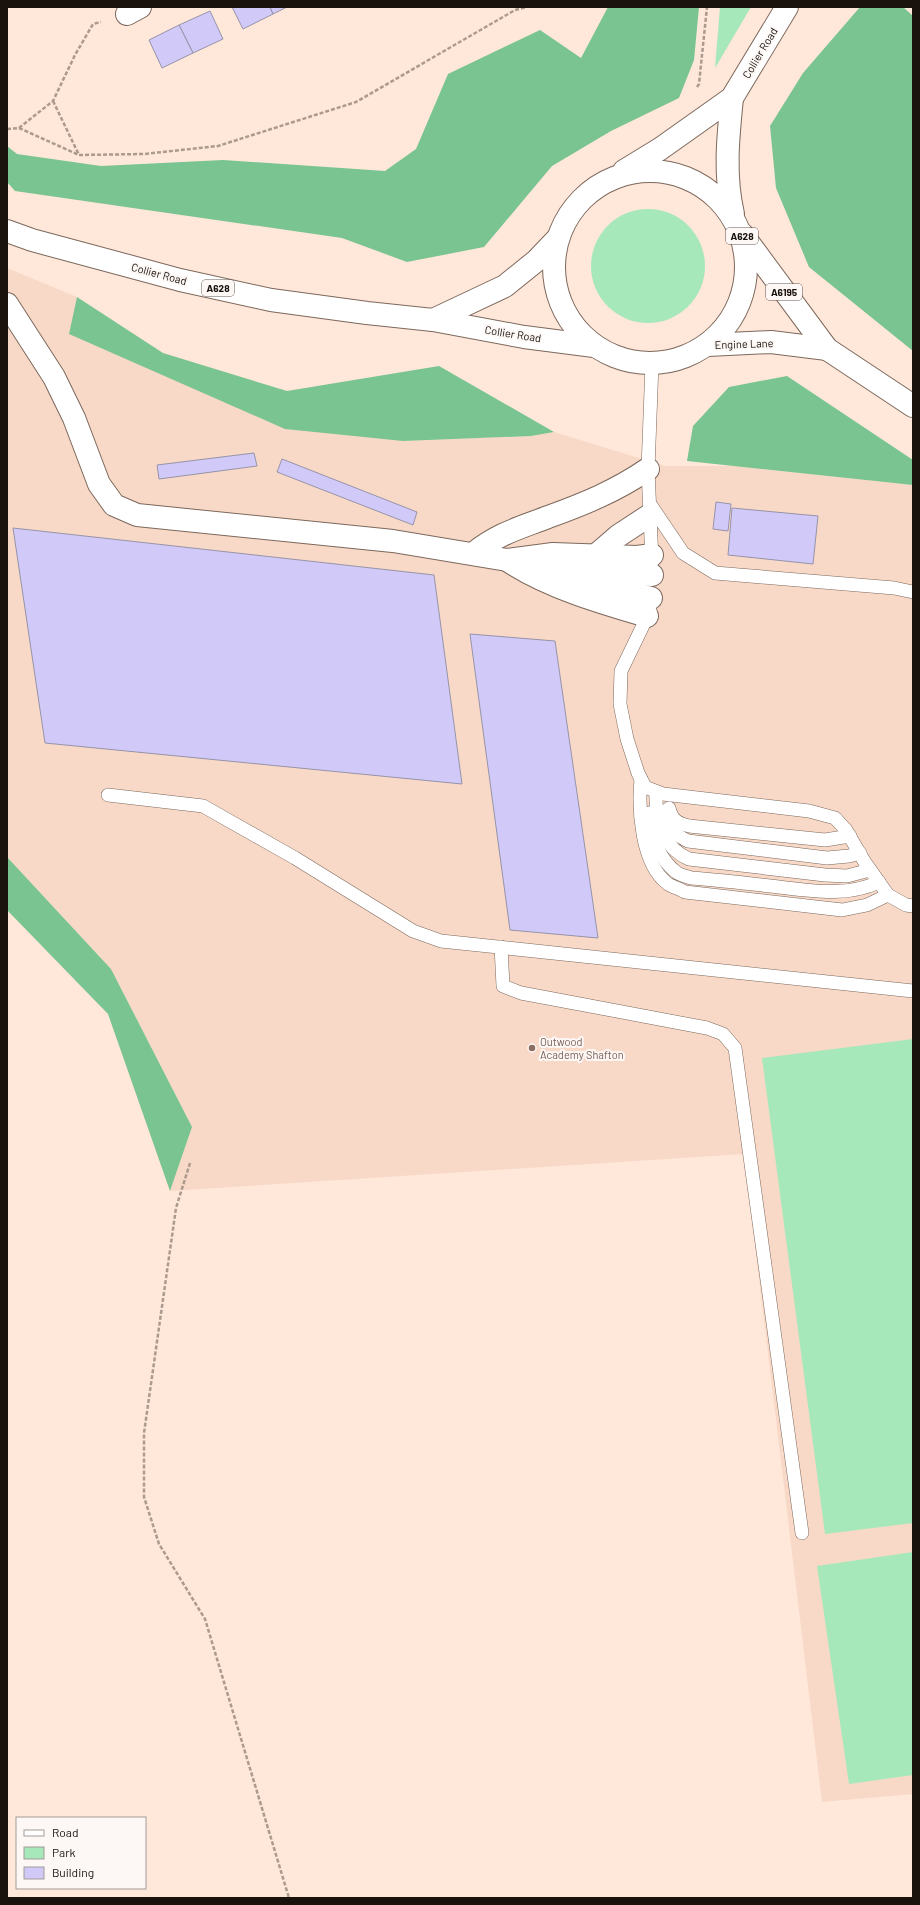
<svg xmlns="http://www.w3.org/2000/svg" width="920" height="1905" font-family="Barlow,sans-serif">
<rect width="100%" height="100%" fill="#ffe7d9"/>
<path fill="#f8d9c7" d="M7,268L77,297L70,334L403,441L531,436L554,432L665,466H734L913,485V1794L822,1802L744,1154L170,1191L192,1127L111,969L7,857Z"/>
<g fill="#a7e8ba">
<path d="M720,7H751L715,68Z"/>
<circle cx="648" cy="266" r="57"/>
<path d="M913,1039V1523L825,1534L762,1058Z"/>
<path d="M913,1552V1775L849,1784L817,1566Z"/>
</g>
<g fill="#79c491">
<path d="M608,7H699L694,60L679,98L611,131L552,166L484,247L407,262L342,238L15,191L7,182V146L17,154L101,166L223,160L385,171L416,149L448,74L540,30L581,58Z"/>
<path d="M860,7H903L913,16V351L809,267L776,188L770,126L803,73Z"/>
<path d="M77,297L163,353L287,391L439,366L554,432L531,436L403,441L285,429L69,334Z"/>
<path d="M787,376L913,460V485L687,461L693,426L729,387Z"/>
<path d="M7,857L111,969L192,1127L170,1191L108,1014L7,910Z"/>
</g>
<g fill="#d1caf8" stroke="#9693a9">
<path d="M232,7H270L273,14L243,29Z"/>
<path d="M270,7H287L273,14Z"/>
<path d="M210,11L223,39L193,53L179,25Z"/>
<path d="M179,25L193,53L162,68L149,40Z"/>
<path d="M254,453L257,466L159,479L157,465Z"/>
<path d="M282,459L417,512L413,525L277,472Z"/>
<path d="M716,502L731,504L728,531L713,529Z"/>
<path d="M732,508L818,516L813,564L728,555Z"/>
<path d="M13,528L434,575L462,784L45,743Z"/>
<path d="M470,634L555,641L598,938L510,930Z"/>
</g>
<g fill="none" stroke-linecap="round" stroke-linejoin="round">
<defs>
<g id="lane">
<path d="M650,504L683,553L715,573L894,588L913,592"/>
<path d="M652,562L648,469L652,364"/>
<path d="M650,611L621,671L620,704L627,739L638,773L645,787L663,794L809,811L835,818L846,830L864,861L888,895L906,905L913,906"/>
<path d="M641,779C638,809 641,864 668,884C673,887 680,889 685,892L842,910L867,905L888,895"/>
<path d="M656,792C655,819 662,847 689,859L825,875L847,876L870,870"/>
<path d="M108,795L203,806L295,858L413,931L441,941L913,991"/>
<path d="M669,808C672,820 677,823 689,826L825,840L850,836"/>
<path d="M664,811C668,830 672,833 688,841L827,858L849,856L860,853"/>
<path d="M649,813C651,834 658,858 676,872C679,875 686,876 691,878C717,880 744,883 770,886C807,890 845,898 879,882"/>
<path d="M501,947L503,986L521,993L707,1028L723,1034L735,1048L802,1533"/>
</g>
<g id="street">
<path d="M127,14L140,7"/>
<path d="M7,304L54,377L74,418L99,484L114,505L137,515L393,541L507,560L553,554L637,557L652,555"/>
<path d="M474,553C499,533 520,528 548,517C584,504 616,491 648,469"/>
<path d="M596,555L618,536L650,515"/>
<path d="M507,560C547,587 602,603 647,616"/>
<path d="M538,565L651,598"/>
<path d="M592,566L636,574L652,575"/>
</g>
<g id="primary">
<path d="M742,234L827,349L913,406"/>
<path d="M708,345L771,342L827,349"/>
</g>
<g id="highway">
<path d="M732,98C728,137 724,175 733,214"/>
<circle cx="650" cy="267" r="96"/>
<path d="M624,171L660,149L732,98L787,7"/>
<path d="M7,231L32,240L180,280L271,300L367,313L433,320L524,337L594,346"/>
<path d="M433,320L505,286L536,261L558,238"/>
</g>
</defs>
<use href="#lane" stroke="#7c685c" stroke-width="14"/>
<use href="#street" stroke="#7c685c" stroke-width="24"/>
<use href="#primary" stroke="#7c685c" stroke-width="24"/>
<use href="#highway" stroke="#7c685c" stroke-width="24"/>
<g stroke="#ac9a8f" stroke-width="2.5" stroke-dasharray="4 2" stroke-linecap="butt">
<path d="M697,87L699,84L707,7"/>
<path d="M53,101L79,155L144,154L218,146L356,102L515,10L527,7"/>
<path d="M19,128L79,155"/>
<path d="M7,129L19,128L53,101L75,55L93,24L101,22"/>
<path d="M190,1163L176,1208L144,1433V1497L159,1544L205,1619L289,1898"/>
</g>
<use href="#lane" stroke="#fff" stroke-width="13"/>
<use href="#street" stroke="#fff" stroke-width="22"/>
<use href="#primary" stroke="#fff" stroke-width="22"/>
<use href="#highway" stroke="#fff" stroke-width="22"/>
</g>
<circle fill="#8d6e63" stroke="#fdf8f6" stroke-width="1.5" cx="532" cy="1048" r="4"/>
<g text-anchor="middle" stroke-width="4" stroke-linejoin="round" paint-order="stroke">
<g fill="#fdf8f6" stroke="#5e5753" stroke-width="1">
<rect x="726" y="228" width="32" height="16" rx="3"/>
<rect x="202" y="280" width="32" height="16" rx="3"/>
<rect x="766" y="284" width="36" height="16" rx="3"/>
</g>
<g font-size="10" font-weight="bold" fill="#1a120d">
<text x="742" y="240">A628</text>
<text x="218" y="292">A628</text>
<text x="784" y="296">A6195</text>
</g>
<g font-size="11" fill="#1a120d" stroke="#fdf8f6">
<text transform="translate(760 53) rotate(-59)" y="4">Collier Road</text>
<text transform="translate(159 274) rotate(15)" y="4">Collier Road</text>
<text transform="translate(513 334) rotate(9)" y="4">Collier Road</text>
<text transform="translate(744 344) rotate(-2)" y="4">Engine Lane</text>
</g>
<g font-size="11" fill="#785e54" stroke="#fdf8f6" text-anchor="start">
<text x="540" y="1046">Outwood<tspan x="540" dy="13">Academy Shafton</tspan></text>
</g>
</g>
<rect width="920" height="1905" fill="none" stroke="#1a120d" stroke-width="16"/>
<rect x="16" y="1817" width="130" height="72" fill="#fdf8f6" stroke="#a29c99"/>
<rect x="24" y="1830" width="20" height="6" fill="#ffffff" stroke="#a29c99"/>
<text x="52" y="1837" font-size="12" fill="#1a120d">Road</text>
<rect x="24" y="1847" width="20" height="12" fill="#a7e8ba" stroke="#a29c99"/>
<text x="52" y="1857" font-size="12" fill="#1a120d">Park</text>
<rect x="24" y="1867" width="20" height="12" fill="#d1caf8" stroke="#a29c99"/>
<text x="52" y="1877" font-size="12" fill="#1a120d">Building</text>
</svg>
